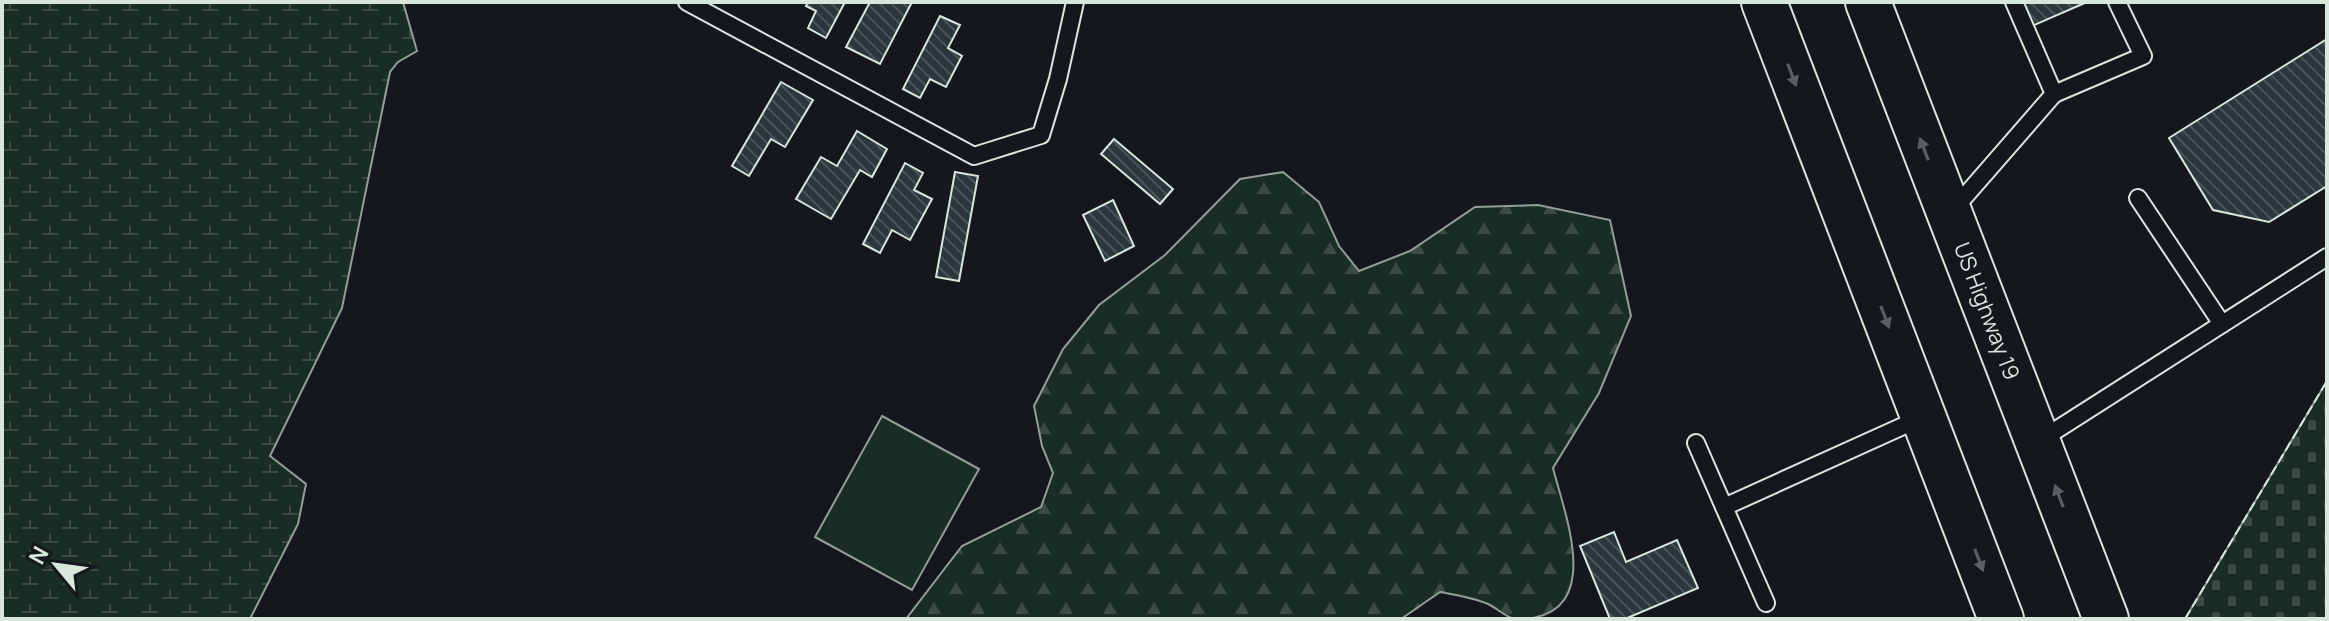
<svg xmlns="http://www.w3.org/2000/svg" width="2329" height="621" font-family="Manrope,sans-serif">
<defs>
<pattern id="forest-firs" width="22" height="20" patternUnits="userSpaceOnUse" patternTransform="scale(2)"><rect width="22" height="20" fill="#1a2d24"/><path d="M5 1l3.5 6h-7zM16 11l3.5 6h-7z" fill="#3b4b43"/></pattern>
<pattern id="wetland-marsh" width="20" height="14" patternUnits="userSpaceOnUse" patternTransform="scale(2)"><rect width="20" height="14" fill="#1a2d24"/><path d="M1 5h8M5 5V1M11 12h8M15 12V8" fill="none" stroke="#3b4b43"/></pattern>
<pattern id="cemetery-stones" width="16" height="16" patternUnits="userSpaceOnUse" patternTransform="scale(2)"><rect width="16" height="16" fill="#1a2d24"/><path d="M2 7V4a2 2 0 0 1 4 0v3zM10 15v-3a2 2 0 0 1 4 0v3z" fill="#3b4b43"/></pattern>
<pattern id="building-back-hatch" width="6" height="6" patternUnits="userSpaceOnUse" patternTransform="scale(2)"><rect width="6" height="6" fill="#2c363c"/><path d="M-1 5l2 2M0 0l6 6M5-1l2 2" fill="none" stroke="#4a5358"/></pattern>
</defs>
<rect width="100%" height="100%" fill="#14181c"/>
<path fill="url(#forest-firs)" stroke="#939e99" stroke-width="2" d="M1283,172L1319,202L1339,246L1359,271L1410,251L1475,207L1538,205L1610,220L1631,316L1599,393L1553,468C1564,513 1609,621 1515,619C1505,617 1497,608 1488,604C1474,598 1456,595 1440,592L1401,619H906L962,546L1041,507L1053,473L1042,446L1034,406L1063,349L1099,305L1165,255L1240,179Z"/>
<path fill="url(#wetland-marsh)" stroke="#939e99" stroke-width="2" d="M2,2H403L417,51L398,62L390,72L342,308L270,456L306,484L298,524L250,619H2Z"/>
<path fill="url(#cemetery-stones)" stroke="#939e99" stroke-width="2" d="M2327,381V619H2185Z"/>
<path fill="#1a2d24" stroke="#939e99" stroke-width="2" d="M882,416L979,469L912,590L815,537Z"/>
<g fill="url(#building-back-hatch)" stroke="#d8e6dc" stroke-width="2">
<path d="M808,2H845L826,38L808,28L816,11L806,6Z"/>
<path d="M870,2H912L880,64L846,47Z"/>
<path d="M2022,2H2087L2032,26Z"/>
<path d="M940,16L960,25L948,48L962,56L946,87L930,79L920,98L903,89Z"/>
<path d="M2327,39V186L2269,222L2213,210L2169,138Z"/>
<path d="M781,82L813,100L785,147L771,139L749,176L732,166Z"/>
<path d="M857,131L887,149L872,177L860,170L831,219L796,199L821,157L837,166Z"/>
<path d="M1114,139L1173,189L1160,204L1101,154Z"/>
<path d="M905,163L923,173L914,190L932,199L910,240L892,230L880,253L863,244Z"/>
<path d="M955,172L978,176L959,281L936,277Z"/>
<path d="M1113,200L1134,246L1105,261L1083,215Z"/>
<path d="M1614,532L1626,562L1677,540L1698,588L1625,619H1610L1580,546Z"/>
</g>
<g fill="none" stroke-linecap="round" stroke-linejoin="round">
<defs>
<g id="service">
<path d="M687,2L974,156L1041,135L1058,79L1075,2"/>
<path d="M2054,94L2143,56L2117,2"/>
<path d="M2138,198L2222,324"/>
<path d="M1953,210L2054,94L2014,2"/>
<path d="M2039,441L2327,257"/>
<path d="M1696,443L1766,603"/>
<path d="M1724,507L1923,417"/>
</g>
<g id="trunk">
<path d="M1764,2L2001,619"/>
<path d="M1868,2L2106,619"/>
</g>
</defs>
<use href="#service" stroke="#d8e6dc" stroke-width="20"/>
<use href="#trunk" stroke="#d8e6dc" stroke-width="48"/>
<use href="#service" stroke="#14181c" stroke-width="16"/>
<use href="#trunk" stroke="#14181c" stroke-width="44"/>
<path stroke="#d8e6dc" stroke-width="2" stroke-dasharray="10 4" stroke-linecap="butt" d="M2185,619L2327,381"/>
</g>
<defs><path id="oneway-solid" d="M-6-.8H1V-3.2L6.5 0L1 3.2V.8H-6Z" transform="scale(2)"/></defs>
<g fill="#59605f">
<use href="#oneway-solid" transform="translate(1792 75) rotate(69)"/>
<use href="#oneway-solid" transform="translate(1924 149) rotate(-111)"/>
<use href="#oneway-solid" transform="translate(1885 317) rotate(69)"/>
<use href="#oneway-solid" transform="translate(2059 496) rotate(-111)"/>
<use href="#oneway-solid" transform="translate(1979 560) rotate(69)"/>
</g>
<g text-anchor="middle" stroke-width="6" stroke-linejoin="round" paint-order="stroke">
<g font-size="22" fill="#d8e6dc" stroke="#14181c">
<text transform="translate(1987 311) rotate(69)" y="8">US Highway 19</text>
</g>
</g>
<rect width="2329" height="621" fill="none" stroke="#d8e6dc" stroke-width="8"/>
<g transform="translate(56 565) rotate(299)" stroke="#14181c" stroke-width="6" paint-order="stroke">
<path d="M0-6L14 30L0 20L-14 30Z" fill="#d8e6dc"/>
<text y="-12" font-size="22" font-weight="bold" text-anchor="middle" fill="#d8e6dc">N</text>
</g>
</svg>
